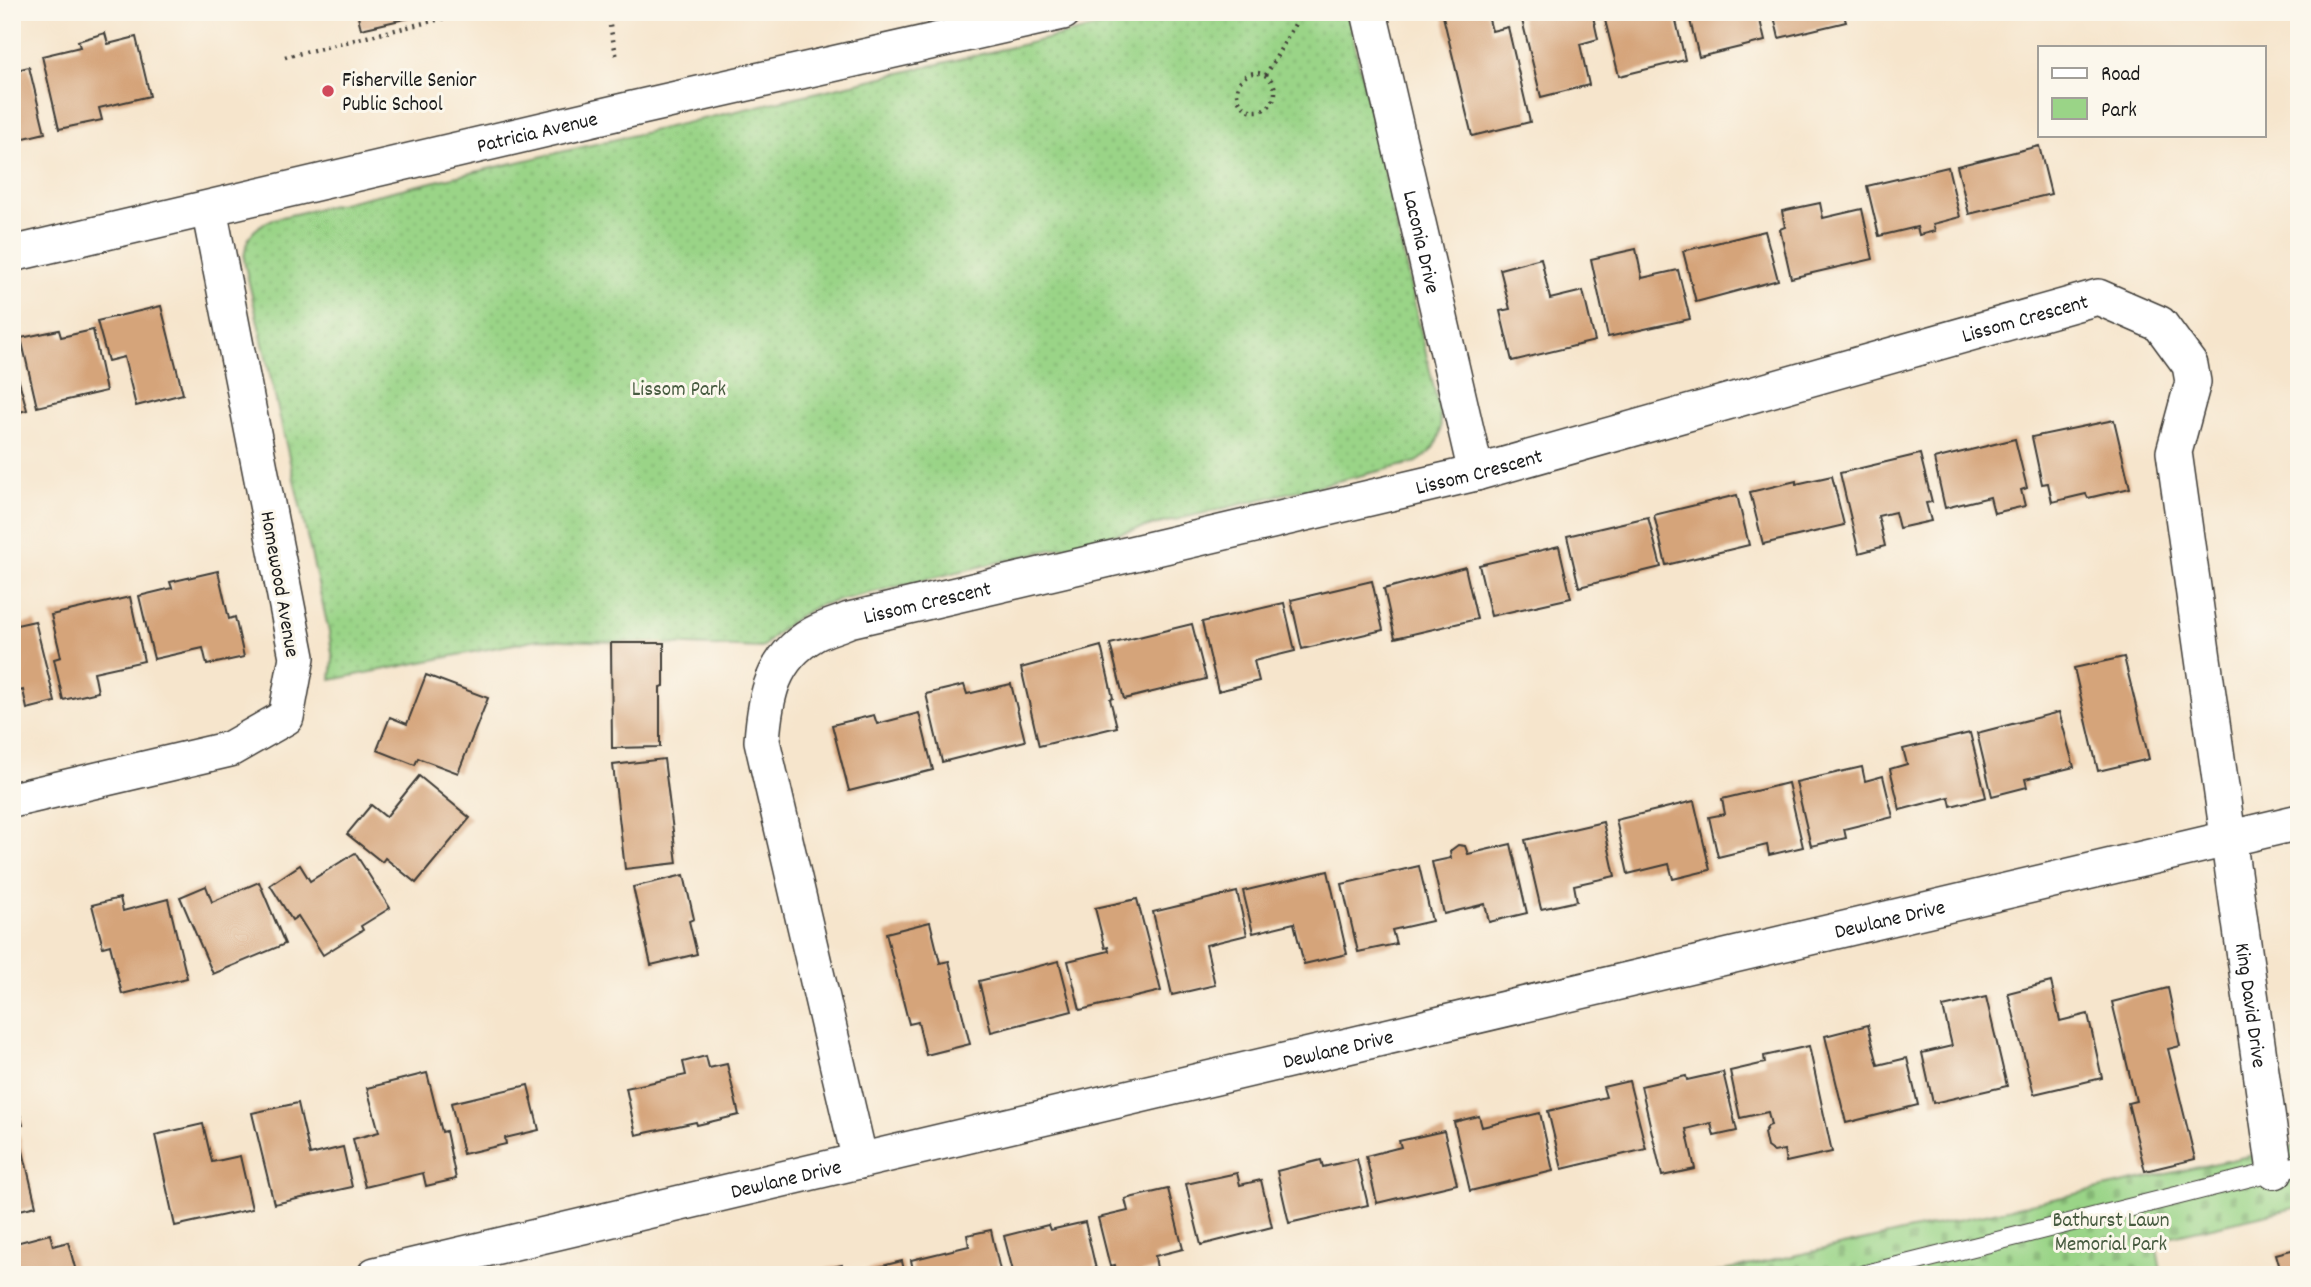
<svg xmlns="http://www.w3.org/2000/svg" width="2311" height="1287" font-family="Dekko,sans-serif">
<defs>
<pattern id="green-dots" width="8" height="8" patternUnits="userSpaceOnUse" patternTransform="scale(1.75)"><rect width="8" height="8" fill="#9ad487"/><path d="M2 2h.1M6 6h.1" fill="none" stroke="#84b574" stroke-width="1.8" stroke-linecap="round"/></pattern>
<pattern id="cemetery-stones" width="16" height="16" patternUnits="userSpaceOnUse" patternTransform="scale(1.75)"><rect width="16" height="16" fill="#9ad487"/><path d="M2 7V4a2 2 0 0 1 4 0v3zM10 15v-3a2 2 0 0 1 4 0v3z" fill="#84b574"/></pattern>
</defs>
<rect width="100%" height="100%" fill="#fbf7ec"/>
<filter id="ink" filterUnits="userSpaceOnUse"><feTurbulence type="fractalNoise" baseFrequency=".0143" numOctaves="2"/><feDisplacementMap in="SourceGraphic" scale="14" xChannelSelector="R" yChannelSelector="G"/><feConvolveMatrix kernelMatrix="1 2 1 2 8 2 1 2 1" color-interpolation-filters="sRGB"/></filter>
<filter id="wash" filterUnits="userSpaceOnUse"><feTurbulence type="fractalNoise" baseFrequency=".00686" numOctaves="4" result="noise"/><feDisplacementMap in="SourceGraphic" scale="28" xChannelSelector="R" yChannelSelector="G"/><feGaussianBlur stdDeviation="1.57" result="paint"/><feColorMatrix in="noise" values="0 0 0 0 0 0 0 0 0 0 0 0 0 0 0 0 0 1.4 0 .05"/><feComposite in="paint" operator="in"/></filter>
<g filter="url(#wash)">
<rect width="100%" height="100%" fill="#f6e5cc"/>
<path fill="url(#green-dots)" stroke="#5b7852" stroke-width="2" d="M1162,12H1347L1440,414C1443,436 1436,450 1417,462L820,605C796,616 780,629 762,648L539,639L331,680L333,659L329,632L244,261C245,238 252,228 273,219Z"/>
<path fill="url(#cemetery-stones)" stroke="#5b7852" stroke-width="2" d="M2299,1145V1207L2155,1240L2162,1275H1706Z"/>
<g id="blocks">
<g fill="#d5a47a">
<path d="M357,12H431V13L361,29Z"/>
<path d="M1442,12H1487L1492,31L1508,27L1530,122L1472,136Z"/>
<path d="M1520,12H1592L1598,39L1580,44L1589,85L1541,97Z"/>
<path d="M1603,12H1674L1685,60L1619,76Z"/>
<path d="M1688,12H1758L1765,41L1699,57Z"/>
<path d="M1773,12H1843L1846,22L1779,38Z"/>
<path d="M105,33L108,44L136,37L150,96L99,108L102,120L59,129L42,56L80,47L78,41Z"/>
<path d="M29,67L45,133L12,141V71Z"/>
<path d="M2039,146L2051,194L1969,214L1957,166Z"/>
<path d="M1948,167L1960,217L1933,224L1935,231L1919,235L1917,227L1879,236L1867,186Z"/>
<path d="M1820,203L1823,218L1862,209L1873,259L1791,278L1780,229L1785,227L1782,211Z"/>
<path d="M1765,231L1778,280L1696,302L1683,251Z"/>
<path d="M1636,249L1642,278L1678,270L1690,319L1608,337L1591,259Z"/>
<path d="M1541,258L1550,299L1583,291L1595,341L1512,361L1500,311L1510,309L1500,269Z"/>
<path d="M161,306L183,394L136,406L124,357L108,361L97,321Z"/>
<path d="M59,330L61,337L93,330L106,391L37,407L21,338Z"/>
<path d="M12,356L27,410L12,414Z"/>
<path d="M2114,420L2130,488L2088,498L2086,494L2052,502L2048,483L2042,484L2032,437Z"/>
<path d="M2015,439L2027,488L2021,490L2025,506L1994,513L1990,497L1945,508L1934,459Z"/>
<path d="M1920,454L1932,502L1926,503L1931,521L1899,528L1895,512L1878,516L1885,546L1859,553L1840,473Z"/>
<path d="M1832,476L1844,525L1763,544L1750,492L1796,481V484Z"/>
<path d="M1737,495L1749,545L1666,565L1654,515Z"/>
<path d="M1648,517L1661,567L1579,587L1567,536Z"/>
<path d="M1559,546L1571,598L1491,616L1479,565Z"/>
<path d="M1465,567L1477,619L1395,638L1384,589Z"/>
<path d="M218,571L229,619L235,617L244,657L207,665L203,648L154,659L139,596L172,588L170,582Z"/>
<path d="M1372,581L1383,630L1302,649L1291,600Z"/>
<path d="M130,597L144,661L94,672L98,692L63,700L54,659L61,657L51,615Z"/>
<path d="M1284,603L1295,651L1254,661L1259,681L1218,691L1202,622Z"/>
<path d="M35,621L55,702L27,709L23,690L12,693V626Z"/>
<path d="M1192,624L1206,679L1124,699L1110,644Z"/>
<path d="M611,643H664V686L660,687V747L612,748Z"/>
<path d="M1101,646L1113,698L1110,699L1117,727L1039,746L1021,668Z"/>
<path d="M2124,657L2149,759L2098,771L2074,668Z"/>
<path d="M426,675L488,698L458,773L418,758L415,765L377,750L390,717L407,724Z"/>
<path d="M1011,684L1025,741L942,762L926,694L964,685L967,694Z"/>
<path d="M2059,712L2074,767L2025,779L2027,787L1992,796L1977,733Z"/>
<path d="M919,713L933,770L849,791L832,725L874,715L877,724Z"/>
<path d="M1970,733L1986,797L1951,806L1949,797L1900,810L1890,769L1907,764L1903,749Z"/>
<path d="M664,759L677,863L625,869L613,765Z"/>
<path d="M1862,767L1865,781L1883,776L1893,817L1844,829L1846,838L1811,846L1796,782Z"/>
<path d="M419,776L470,818L416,883L385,858L382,862L347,834L371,805L386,817Z"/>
<path d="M1788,783L1803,847L1769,855L1767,845L1718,857L1709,817L1725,814L1722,799Z"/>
<path d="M1694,801L1710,870L1673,879L1669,864L1628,874L1616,820Z"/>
<path d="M1603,822L1615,876L1574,885L1577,901L1541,909L1525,840Z"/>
<path d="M1511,844L1527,913L1489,922L1485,904L1444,914L1432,862L1451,858L1450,851L1458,845L1465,846L1468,854Z"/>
<path d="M355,853L390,908L361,926L363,930L323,955L298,916L292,920L270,885L300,865L310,881Z"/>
<path d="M1419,866L1432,921L1392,930L1396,944L1358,952L1342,884Z"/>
<path d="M1328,871L1347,954L1304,964L1294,923L1253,933L1243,891Z"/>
<path d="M684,875L694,919L689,921L697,954L651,965L633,887Z"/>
<path d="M259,882L285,944L213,974L180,897L206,886L212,902Z"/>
<path d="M1237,892L1247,935L1206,945L1215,985L1172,995L1153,912Z"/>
<path d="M120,898L123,911L168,899L187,978L122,994L110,945L103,947L92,905Z"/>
<path d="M1137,899L1161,991L1080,1010L1068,961L1109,951L1108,947L1105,948L1095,908Z"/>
<path d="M930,922L940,963L949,961L970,1044L926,1055L918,1022L909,1024L886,933Z"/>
<path d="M1059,961L1072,1011L991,1032L979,981Z"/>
<path d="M2051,982L2060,1021L2088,1014L2102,1078L2034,1094L2008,993Z"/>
<path d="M2168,988L2180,1046L2168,1049L2195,1159L2145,1171L2128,1103L2136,1101L2112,1002Z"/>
<path d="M1986,997L2007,1086L1933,1103L1922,1053L1952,1046L1943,1007Z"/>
<path d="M1868,1025L1878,1065L1907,1058L1918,1105L1846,1123L1825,1036Z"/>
<path d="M1809,1046L1832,1152L1786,1162L1784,1150L1774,1152L1767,1147L1764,1133L1768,1126L1771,1125L1768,1112L1740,1118L1730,1071L1765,1063L1764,1056Z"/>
<path d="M706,1056L709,1068L727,1064L739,1115L697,1125L696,1122L636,1135L626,1088L686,1075L683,1062Z"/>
<path d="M1723,1072L1737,1131L1714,1136L1711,1123L1686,1129L1695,1169L1662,1176L1641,1086L1686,1076L1687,1080Z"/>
<path d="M427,1073L442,1132L446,1131L456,1179L426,1186L423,1173L365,1187L353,1139L379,1132L367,1088Z"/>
<path d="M1629,1081L1646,1149L1562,1169L1548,1111L1606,1097L1603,1087Z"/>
<path d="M528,1085L539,1130L505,1138L506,1144L463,1154L451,1103Z"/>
<path d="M12,1086L23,1125L12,1128Z"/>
<path d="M298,1103L310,1155L343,1147L352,1187L274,1204L252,1113Z"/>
<path d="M1540,1113L1553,1171L1470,1191L1454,1122L1479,1116L1482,1127Z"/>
<path d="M203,1124L212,1162L240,1156L252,1209L175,1226L155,1135Z"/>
<path d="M1444,1131L1457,1184L1377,1203L1366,1156L1401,1147L1399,1141Z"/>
<path d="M19,1134L36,1206L12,1212V1135Z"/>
<path d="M1357,1159L1368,1205L1289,1223L1277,1171L1321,1160L1323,1167Z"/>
<path d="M1237,1173L1240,1185L1261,1180L1272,1227L1201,1245L1186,1184Z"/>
<path d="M1168,1189L1183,1249L1155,1256L1157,1269L1132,1275H1117L1115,1265L1110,1266L1098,1218L1128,1211L1125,1199Z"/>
<path d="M1085,1222L1096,1269L1070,1275H1014L1004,1236L1048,1225L1050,1230Z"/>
<path d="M991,1230L1001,1275H914L911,1260L969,1246L967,1235Z"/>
<path d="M50,1234L53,1246L68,1242L77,1275H12V1244Z"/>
<path d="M2299,1248V1275H2282L2276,1254Z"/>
<path d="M902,1261L905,1275H850V1274Z"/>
<path d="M842,1265L844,1275H817L816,1271Z"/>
</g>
</g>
</g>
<g filter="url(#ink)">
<use href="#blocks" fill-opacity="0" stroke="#3d3a36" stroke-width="2"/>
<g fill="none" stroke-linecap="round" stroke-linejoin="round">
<defs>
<path id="service" d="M1862,1275L2299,1165"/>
<g id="minor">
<path id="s1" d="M1369,12L1476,473"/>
<path id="s2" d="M12,254L628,110L1063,12"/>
<path d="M12,800L230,749L286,717L297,657L209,209"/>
<path id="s3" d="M860,1161L762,741C765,697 772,658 814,634C825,628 838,625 849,620L1476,473L2098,297L2160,324L2190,365L2193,382L2174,452L2275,1171"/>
<path id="s4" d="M375,1275L2299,822"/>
</g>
</defs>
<use href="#service" stroke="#3d3a36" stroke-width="20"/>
<use href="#minor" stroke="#3d3a36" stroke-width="38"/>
<g stroke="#3d3a36" stroke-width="4.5" stroke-dasharray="2 5" stroke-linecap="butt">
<path d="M607,12L617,58"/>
<path d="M285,57L469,12"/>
<circle cx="1256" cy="92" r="19"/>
<path d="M1266,75L1302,12"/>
</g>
<use href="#service" stroke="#fff" stroke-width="18"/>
<use href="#minor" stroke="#fff" stroke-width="35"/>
</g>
</g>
<circle fill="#d1495b" stroke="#fbf7ec" stroke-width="2.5" cx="328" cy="91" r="7"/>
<g text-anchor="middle" stroke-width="6" stroke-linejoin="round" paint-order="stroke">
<g font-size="21" fill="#1c1c1c" stroke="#fbf7ec" text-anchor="start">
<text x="342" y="86">Fisherville Senior<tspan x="342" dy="24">Public School</tspan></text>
</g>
<g font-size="21" fill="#1c1c1c" stroke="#fbf7ec">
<text dy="7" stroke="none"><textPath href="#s2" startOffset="539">Patricia Avenue</textPath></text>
<text dy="7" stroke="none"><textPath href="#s1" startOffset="236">Laconia Drive</textPath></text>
<text dy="7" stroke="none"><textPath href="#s3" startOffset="1808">Lissom Crescent</textPath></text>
<text dy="7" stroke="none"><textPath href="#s3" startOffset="1241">Lissom Crescent</textPath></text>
<text transform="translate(281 584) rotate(80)" y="7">Homewood Avenue</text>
<text dy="7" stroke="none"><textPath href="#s3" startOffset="674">Lissom Crescent</textPath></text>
<text dy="7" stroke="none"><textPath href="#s4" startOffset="1556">Dewlane Drive</textPath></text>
<text dy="7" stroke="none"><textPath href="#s3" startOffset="2651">King David Drive</textPath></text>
<text dy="7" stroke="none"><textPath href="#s4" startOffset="989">Dewlane Drive</textPath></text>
<text dy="7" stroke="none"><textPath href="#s4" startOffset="422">Dewlane Drive</textPath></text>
</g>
<g font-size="21" fill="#485c41" stroke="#fbf7ec">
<text x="679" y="395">Lissom Park</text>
<text x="2111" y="1226">Bathurst Lawn<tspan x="2111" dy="24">Memorial Park</tspan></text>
</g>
</g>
<rect width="2311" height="1287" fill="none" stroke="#fbf7ec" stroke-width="42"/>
<rect x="2038" y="46" width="228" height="91" fill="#fbf7ec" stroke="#a29f99" stroke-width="2"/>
<rect x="2052" y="68" width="35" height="10" fill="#ffffff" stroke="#a29f99" stroke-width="2"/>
<text x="2101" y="80" font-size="21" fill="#1c1c1c">Road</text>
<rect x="2052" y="98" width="35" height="21" fill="#9ad487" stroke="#a29f99" stroke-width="2"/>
<text x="2101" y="116" font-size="21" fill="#1c1c1c">Park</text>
</svg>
